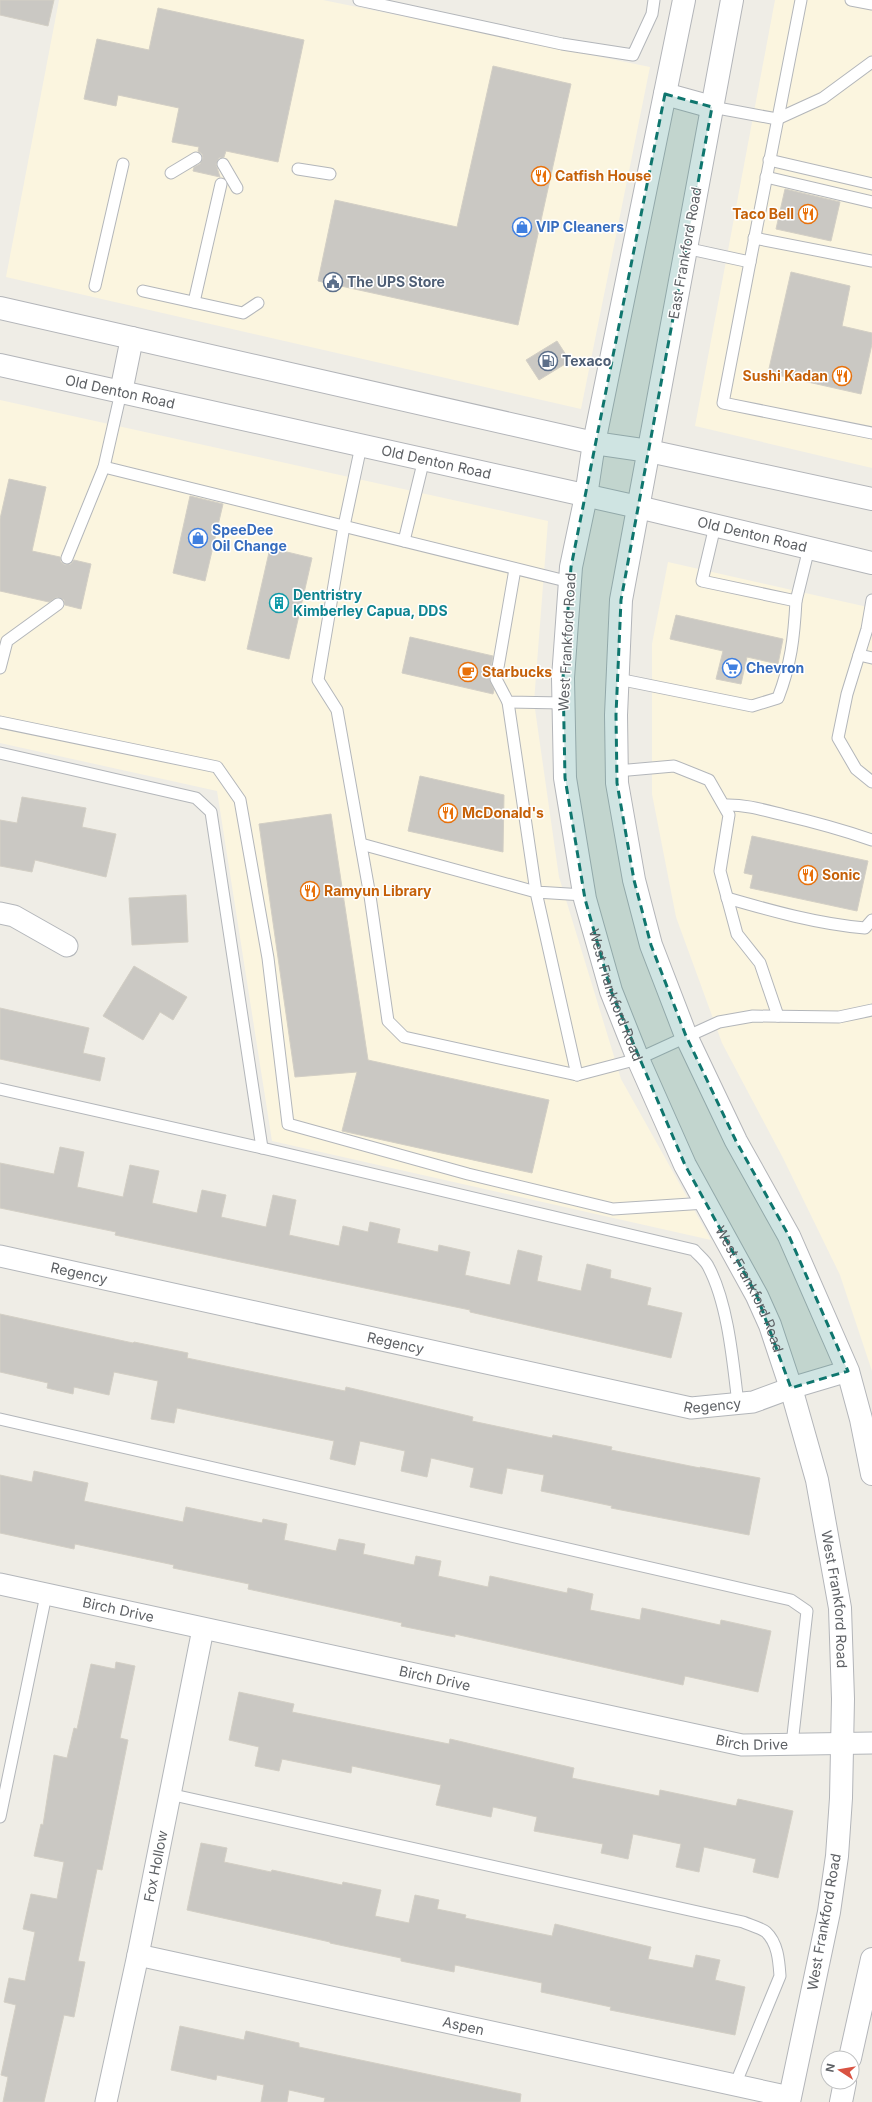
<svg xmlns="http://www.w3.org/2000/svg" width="872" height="2102" font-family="Inter,sans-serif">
<rect width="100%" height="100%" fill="#efede6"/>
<g fill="#fbf5df">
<path d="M59,0H323L650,67L581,409L6,277Z"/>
<path d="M775,0H872V468L695,426Z"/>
<path d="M0,400L548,521L534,702L559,877L621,1079L711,1240L272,1141L217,791L0,743Z"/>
<path d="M668,562L872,608V1371L840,1275L783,1158L722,1043L676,917L652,794V644Z"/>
</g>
<g fill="#cac8c3" stroke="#d3cfc5">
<path d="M0,0H54L48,26L0,15Z"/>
<path d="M158,8L304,40L278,162L226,151L224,157L219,158L216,164L220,177L193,171L194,167L200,164L203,158L202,154L198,151L199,147L172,142L179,108L118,95L116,106L84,99L97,39L149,50Z"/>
<path d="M493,66L571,84L518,325L318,281L335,200L457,227Z"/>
<path d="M785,189L840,202L831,241L776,229Z"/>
<path d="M791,272L850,286L842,326L872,333V344L861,394L768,373Z"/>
<path d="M557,341L570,361L539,380L526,360Z"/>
<path d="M9,479L46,487L32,551L60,557L61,562L65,565L71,564L74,560L91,564L81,609L65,605L64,600L60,598L57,597L49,602L0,591V519Z"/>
<path d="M190,496L223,504L205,581L173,573Z"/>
<path d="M270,548L312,558L289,659L247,649Z"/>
<path d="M676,615L783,639L778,664L747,657L741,684L716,679L723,651L670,639Z"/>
<path d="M410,637L493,656L489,678L494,690L493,694L402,673Z"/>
<path d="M420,776L504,795L503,852L408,831Z"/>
<path d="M22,797L86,808L82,827L116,834L106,877L35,860L32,872L0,866V820L17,823Z"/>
<path d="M331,814L368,1060L549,1100L532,1173L342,1131L357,1072L295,1077L259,824Z"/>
<path d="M752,836L868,861L857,911L750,888L753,875L744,873Z"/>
<path d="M186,895L188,942L132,945L129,898Z"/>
<path d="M134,966L187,997L173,1020L160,1012L143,1040L103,1016Z"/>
<path d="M0,1008L89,1028L83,1053L105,1058L100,1081L0,1059Z"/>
<path d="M60,1147L84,1152L77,1187L123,1197L130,1165L159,1171L152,1203L197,1213L202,1190L226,1195L221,1217L266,1227L273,1195L296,1200L289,1235L339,1246L343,1226L368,1232L370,1222L400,1229L397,1243L438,1252L439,1245L470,1252L465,1275L510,1285L518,1250L542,1256L537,1281L581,1291L587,1264L611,1270L610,1278L651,1288L647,1305L682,1313L671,1358L470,1312V1310L245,1263L115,1235L116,1232L0,1208V1163L54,1174Z"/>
<path d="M0,1314L133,1343L134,1342L188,1353L187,1358L345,1391L346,1387L402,1400L473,1417L472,1421L552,1438L553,1435L612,1447L611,1450L700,1468V1467L760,1478L749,1535L611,1508L612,1506L541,1491L544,1475L507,1468L502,1494L470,1487L474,1468L431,1458L427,1477L401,1471L405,1451L360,1441L355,1465L330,1459L334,1441L177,1408L174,1423L151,1419L158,1381L114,1372L109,1395L74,1387L73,1394L47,1388L48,1383L0,1372Z"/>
<path d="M34,1471L88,1483L84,1501L183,1522L186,1507L262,1523L263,1519L287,1524L284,1540L336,1551L339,1539L365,1544L363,1554L414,1565L416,1556L441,1561L438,1576L488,1587L490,1576L567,1593L568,1588L593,1594L590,1610L640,1620L642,1608L720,1625L721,1620L771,1631L758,1692L685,1676L683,1685L455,1634V1637L401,1626L402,1623L248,1589L249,1584L173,1568L174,1565L75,1544L74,1549L0,1533V1475L32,1482Z"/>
<path d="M116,1662L135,1666L120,1738L128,1740L102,1870L97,1869L78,1961L85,1962L74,2017L64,2015L44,2102H3L8,2077L1,2075L16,2005L4,2002L9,1978L25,1981L35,1932L23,1929L31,1894L57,1899L64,1862L34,1856L41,1824L43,1825L54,1755L67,1758L74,1728L77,1729L91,1664L115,1669Z"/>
<path d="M239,1692L294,1704L292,1712L449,1744L450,1739L574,1768L572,1778L659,1796L660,1790L736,1806L738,1799L793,1811L778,1878L753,1872L756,1859L704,1847L699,1872L676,1867L681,1844L633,1834L628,1859L601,1853L603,1844L534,1831L537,1817L493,1807L491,1817L436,1805L441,1785L352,1766L351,1773L282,1759L279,1771L255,1766L259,1747L229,1740Z"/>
<path d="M201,1843L227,1848L224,1862L271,1872L272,1870L342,1885L343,1882L381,1890L375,1916L409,1923L415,1895L439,1900L437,1909L466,1915L465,1918L552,1936L555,1924L651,1947L648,1959L693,1968L696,1955L720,1960L715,1980L745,1987L735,2035L610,2010L611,2007L541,1992L542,1983L455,1965L454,1972L401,1961V1958L330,1943V1942L187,1910Z"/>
<path d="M180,2026L244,2040L246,2031L299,2043V2047L521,2094L520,2102H324L325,2098L289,2090L287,2102H261L264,2085L217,2075L216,2080L171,2070Z"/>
</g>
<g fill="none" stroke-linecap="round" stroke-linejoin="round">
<defs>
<g id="service">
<path d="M359,0L562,44L633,55L652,14L654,0"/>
<path d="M851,0L872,4"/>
<path d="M712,107L777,119L823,98L872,62"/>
<path d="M769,160L872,184"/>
<path d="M223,164L237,188"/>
<path d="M298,169L330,174"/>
<path d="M171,173L196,158"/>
<path d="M766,177L872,202"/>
<path d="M754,238L872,261"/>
<path d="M685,248L750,262L801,0"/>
<path d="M750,262L723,403L872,433"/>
<path d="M95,286L123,164"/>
<path d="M143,291L243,313L258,303"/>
<path d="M194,302L221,184"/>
<path d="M361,446L344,526L318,680L337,710L370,896L388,1021L404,1037L577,1075"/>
<path d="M104,467L570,582"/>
<path d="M715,526L702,581L796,601L809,548"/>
<path d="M404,541L424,459"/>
<path d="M67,558L104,467L121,392"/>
<path d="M515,569L496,679L508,702L563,703"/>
<path d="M872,600L867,629L847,694L838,738L856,769L872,782"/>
<path d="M859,655L872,658"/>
<path d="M0,668L7,641L58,604"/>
<path d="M618,679L752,706L778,698C791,664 794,638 796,601"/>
<path d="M508,702L536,892L584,895"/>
<path d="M0,722L217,767L240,800L268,958L288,1124L468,1174L613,1209L706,1203"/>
<path d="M0,753L196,798L211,812L262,1148"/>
<path d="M617,771L674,766L709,780L729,815L720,871L737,934L760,963L778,1016"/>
<path d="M724,805C744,804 764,810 784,815C814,822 843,830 872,840"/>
<path d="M361,844L536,892L577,1075L638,1059L719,1022L753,1016L839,1017L872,1010"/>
<path d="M727,898C772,911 818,924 865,928L872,920"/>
<path d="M0,1089L262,1148L694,1250C698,1255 705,1260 708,1266C728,1303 733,1362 738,1404"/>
<path d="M0,1419L791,1600L807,1611L792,1744"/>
<path d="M169,1794L743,1922C750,1925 761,1928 766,1932C778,1943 779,1962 780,1976L735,2085"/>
<path d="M0,1817L46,1595"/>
</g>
<g id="minor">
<path d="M0,913L14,916L67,946"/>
<path id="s1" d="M0,1256L691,1408L753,1402L791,1388L848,1371"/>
<path id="s2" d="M0,1584L742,1745L872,1743"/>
<path id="s3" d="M138,1955L790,2097"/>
<path id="s4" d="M106,2102L138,1955L203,1629"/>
</g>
<g id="secondary">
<path id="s5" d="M684,0L594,443L586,496L571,567L563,678L565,778L585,899L611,991L638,1059L685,1165L757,1296L770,1325L791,1388L817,1480L840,1608L843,1699L841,1798L837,1856L829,1912L789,2102"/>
<path d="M732,0L621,600L616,715L617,783L634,880L651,945L686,1036L736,1141L789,1236L848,1371L861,1419L872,1474"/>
<path d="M665,94L712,107"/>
<path d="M0,308L594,443L649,451L872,499"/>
<path id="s6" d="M0,365L638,507L872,563"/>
<path d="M121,392L132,338"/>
<path d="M850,2058L872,1959"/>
<path d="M841,2102L845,2082"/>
</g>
</defs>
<use href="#service" stroke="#b3b6ba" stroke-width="13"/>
<use href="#minor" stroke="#b3b6ba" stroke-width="23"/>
<use href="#secondary" stroke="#b3b5b9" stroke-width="24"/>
<use href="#service" stroke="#fff" stroke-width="11"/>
<use href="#minor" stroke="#fff" stroke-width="21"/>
<use href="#secondary" stroke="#fff" stroke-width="22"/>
</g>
<path fill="#0f766e" fill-opacity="0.2" stroke="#0f766e" stroke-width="3" stroke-dasharray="8 5" stroke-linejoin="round" d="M665,94L712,107L621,600L616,715L617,783L634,880L651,945L686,1036L736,1141L789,1236L848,1371L791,1388L757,1296L685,1165L611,991L585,899L565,778L563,678L571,567Z"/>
<defs>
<symbol id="restaurant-ring" viewBox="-11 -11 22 22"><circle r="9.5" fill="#fff" stroke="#e8710a" stroke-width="1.5"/><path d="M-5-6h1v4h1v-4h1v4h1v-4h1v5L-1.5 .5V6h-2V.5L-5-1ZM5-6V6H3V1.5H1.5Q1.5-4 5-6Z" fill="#e8710a"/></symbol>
<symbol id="shop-ring" viewBox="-11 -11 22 22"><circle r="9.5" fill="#fff" stroke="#3f7fe0" stroke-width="1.5"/><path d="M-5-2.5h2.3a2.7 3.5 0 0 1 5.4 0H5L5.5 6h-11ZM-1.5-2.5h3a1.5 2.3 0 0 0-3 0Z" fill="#3f7fe0"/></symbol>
<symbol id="civic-ring" viewBox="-11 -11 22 22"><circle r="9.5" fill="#fff" stroke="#5c6f8a" stroke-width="1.5"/><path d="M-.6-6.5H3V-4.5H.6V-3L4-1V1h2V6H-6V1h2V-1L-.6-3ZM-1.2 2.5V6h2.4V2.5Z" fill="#5c6f8a"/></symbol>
<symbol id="fuel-ring" viewBox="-11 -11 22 22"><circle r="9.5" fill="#fff" stroke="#5c6f8a" stroke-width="1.5"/><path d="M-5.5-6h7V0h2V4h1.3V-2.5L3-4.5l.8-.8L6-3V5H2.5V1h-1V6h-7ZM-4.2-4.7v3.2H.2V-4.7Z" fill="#5c6f8a"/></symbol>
<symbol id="building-ring" viewBox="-11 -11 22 22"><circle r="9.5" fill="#fff" stroke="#0f9aa8" stroke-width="1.5"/><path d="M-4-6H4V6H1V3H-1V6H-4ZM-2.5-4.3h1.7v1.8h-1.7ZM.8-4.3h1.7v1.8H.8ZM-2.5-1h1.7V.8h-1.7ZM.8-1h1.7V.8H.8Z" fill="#0f9aa8"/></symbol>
<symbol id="supermarket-ring" viewBox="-11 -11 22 22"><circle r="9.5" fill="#fff" stroke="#3f7fe0" stroke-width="1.5"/><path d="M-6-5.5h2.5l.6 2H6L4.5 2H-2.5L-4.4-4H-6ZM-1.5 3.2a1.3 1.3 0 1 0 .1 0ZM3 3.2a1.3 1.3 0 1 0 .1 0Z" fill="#3f7fe0"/></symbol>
<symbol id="cafe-ring" viewBox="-11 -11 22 22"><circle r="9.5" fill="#fff" stroke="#e8710a" stroke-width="1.5"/><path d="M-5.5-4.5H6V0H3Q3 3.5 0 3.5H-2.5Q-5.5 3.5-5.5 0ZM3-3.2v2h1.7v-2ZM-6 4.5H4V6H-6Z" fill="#e8710a"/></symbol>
</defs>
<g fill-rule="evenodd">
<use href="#restaurant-ring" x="530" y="165" width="22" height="22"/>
<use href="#restaurant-ring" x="797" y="203" width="22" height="22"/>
<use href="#shop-ring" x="511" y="216" width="22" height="22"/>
<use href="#civic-ring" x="322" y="271" width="22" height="22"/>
<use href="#fuel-ring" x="537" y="350" width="22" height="22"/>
<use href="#restaurant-ring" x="831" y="365" width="22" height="22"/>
<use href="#shop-ring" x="187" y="527" width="22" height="22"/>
<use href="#building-ring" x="268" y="592" width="22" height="22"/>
<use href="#supermarket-ring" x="721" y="657" width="22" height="22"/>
<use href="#cafe-ring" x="457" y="661" width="22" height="22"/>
<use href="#restaurant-ring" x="437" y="802" width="22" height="22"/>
<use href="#restaurant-ring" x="797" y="864" width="22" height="22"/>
<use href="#restaurant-ring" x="299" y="880" width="22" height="22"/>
</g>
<g text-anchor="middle" stroke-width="3" stroke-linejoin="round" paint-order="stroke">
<g font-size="14" font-weight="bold" fill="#c56008" stroke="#fff" text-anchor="start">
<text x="555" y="181">Catfish House</text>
<text x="794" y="219" text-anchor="end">Taco Bell</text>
<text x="828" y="381" text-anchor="end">Sushi Kadan</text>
<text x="482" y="677">Starbucks</text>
<text x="462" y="818">McDonald's</text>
<text x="822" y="880">Sonic</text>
<text x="324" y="896">Ramyun Library</text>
</g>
<g font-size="14" font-weight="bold" fill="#366cbe" stroke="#fff" text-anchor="start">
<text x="536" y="232">VIP Cleaners</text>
<text x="212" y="535">SpeeDee<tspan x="212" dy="16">Oil Change</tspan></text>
<text x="746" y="673">Chevron</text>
</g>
<g font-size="14" fill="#5e6165" stroke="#fff">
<text transform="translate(685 253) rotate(-80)" y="5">East Frankford Road</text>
<text dy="5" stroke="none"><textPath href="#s6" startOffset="123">Old Denton Road</textPath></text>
<text dy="5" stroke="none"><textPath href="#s6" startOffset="447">Old Denton Road</textPath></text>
<text dy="5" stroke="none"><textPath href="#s6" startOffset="771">Old Denton Road</textPath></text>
<text transform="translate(567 642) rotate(-87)" y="5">West Frankford Road</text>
<text dy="5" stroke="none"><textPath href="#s5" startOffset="1013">West Frankford Road</textPath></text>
<text dy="5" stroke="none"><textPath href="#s1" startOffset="81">Regency</textPath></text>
<text dy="5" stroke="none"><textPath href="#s5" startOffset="1337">West Frankford Road</textPath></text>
<text dy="5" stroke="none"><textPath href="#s1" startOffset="405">Regency</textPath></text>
<text dy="5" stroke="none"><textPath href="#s1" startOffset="729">Regency</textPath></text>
<text dy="5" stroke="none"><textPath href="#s5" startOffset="1661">West Frankford Road</textPath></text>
<text dy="5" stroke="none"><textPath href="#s2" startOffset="121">Birch Drive</textPath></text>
<text dy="5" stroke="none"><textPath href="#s2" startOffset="445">Birch Drive</textPath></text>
<text dy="5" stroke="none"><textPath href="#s2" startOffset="769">Birch Drive</textPath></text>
<text dy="5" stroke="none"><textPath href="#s4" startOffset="241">Fox Hollow</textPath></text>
<text transform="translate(824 1922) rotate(-80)" y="5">West Frankford Road</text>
<text dy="5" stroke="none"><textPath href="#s3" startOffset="333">Aspen</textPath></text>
</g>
<g font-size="14" font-weight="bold" fill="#4e5e75" stroke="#fff" text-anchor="start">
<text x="347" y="287">The UPS Store</text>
<text x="562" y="366">Texaco</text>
</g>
<g font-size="14" font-weight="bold" fill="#0d838f" stroke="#fff" text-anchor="start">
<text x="293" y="600">Dentristry<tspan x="293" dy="16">Kimberley Capua, DDS</tspan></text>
</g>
</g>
<g transform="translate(840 2070) rotate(282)"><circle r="19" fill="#ffffff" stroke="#bfc0c1"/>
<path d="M0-3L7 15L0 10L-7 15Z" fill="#d95342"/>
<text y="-6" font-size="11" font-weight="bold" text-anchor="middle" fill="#5e6165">N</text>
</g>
</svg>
